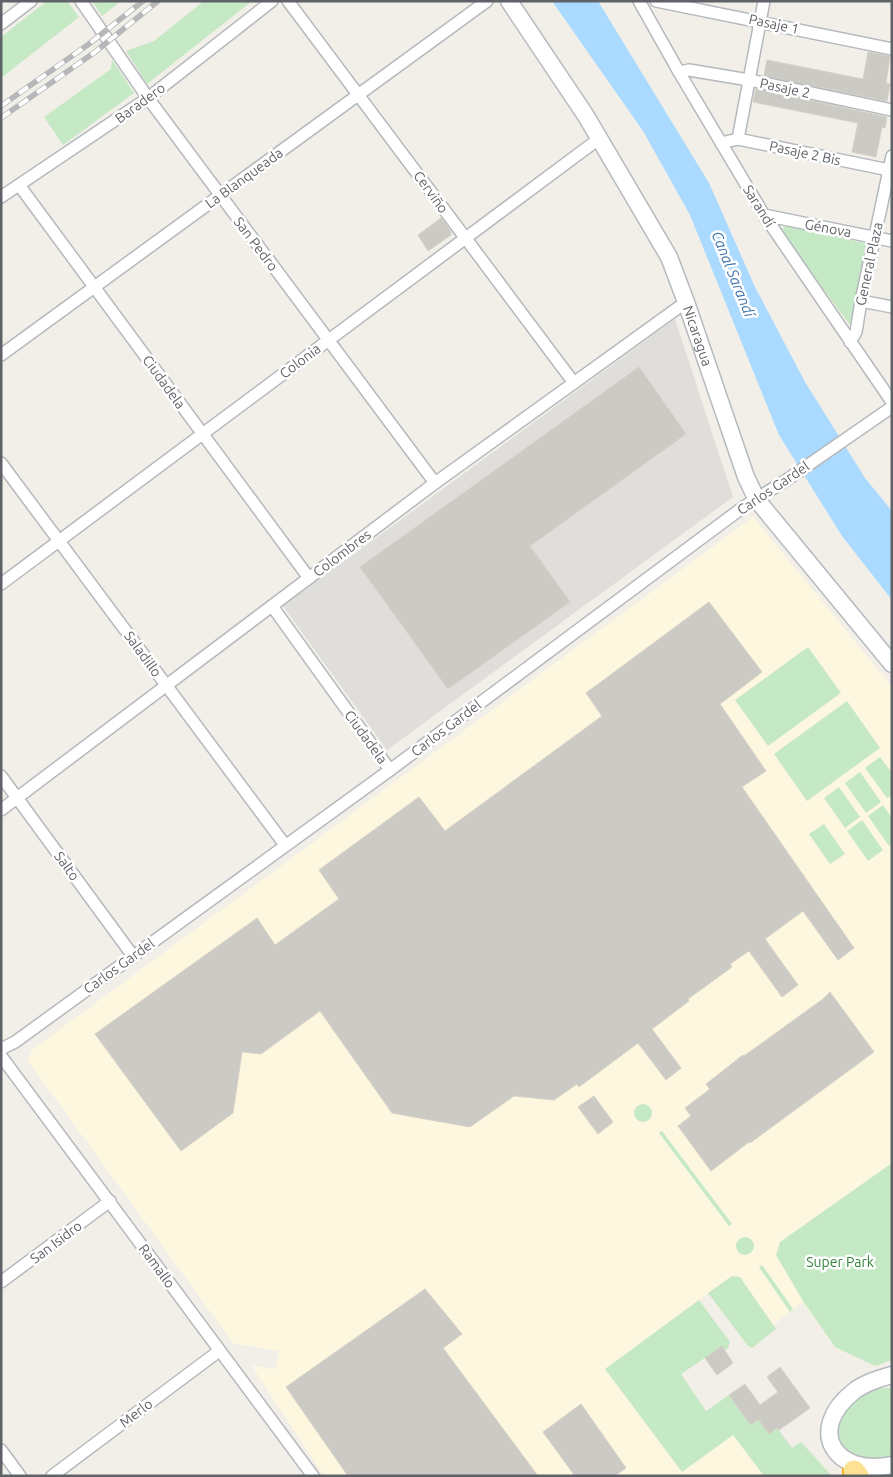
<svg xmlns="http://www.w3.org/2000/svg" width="893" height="1477" font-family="Ubuntu,sans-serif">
<rect width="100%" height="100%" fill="#f1efe8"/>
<path fill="#fef7e0" d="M753,517L892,687V1360L875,1366L835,1347L803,1302L773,1325L740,1277L732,1276L606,1369L682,1471L733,1434L764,1476H324L252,1366L276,1369L279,1351L233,1343L28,1061L32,1050Z"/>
<path fill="#e0deda" d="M675,319L733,497L387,750L283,606Z"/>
<g fill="#c5e8c5">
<path d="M47,1H67L79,17L1,78V37Z"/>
<path d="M92,1H121L102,16Z"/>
<path d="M204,1H252L147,84L126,51L154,41Z"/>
<path d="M112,60L134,93L63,145L44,117L111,69Z"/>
<path d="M786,226L864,243L867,248L850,325L783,235V228Z"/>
<path d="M808,647L841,693L768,746L735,700Z"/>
<path d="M847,701L880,748L807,801L774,754Z"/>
<path d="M880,757L892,773V795L887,798L865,768Z"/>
<path d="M860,772L881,802L866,813L845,783Z"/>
<path d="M839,787L860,817L845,828L824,798Z"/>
<path d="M883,805L892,818V844L889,846L868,816Z"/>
<path d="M862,820L883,850L868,861L847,831Z"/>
<path d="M824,824L845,854L830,864L809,834Z"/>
<circle cx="643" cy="1113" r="9"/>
<path d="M662,1131L732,1224L729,1226L659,1133Z"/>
<path d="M892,1163V1360L875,1366L835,1347L803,1301L776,1255L780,1242Z"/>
<circle cx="745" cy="1246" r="9"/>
<path d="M762,1265L793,1309L790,1312L759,1267Z"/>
<path d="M732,1276L740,1277L776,1329L752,1348L748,1346L708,1293Z"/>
<path d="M699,1300L730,1342L728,1348L725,1350L721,1347L681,1374L706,1411L729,1395L751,1424L758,1419L769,1434L777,1428L792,1448L801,1442L832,1476H764L733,1435L682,1472L605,1369Z"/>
<path d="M880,1388H892V1456L882,1461L843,1454C841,1448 838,1441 837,1435C836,1432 838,1427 839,1424C846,1404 862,1394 880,1388Z"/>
</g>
<path fill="#aadaff" d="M552,1H598L709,183L755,287L805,382L865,478L892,511V600L842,536L779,435L690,215L643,131Z"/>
<g fill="#cccac5" stroke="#d6d1c6">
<path d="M868,52L890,56L886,83L890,84L887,101L764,76L767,60L863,79Z"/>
<path d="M756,89L887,117L885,128L882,127L876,157L852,152L858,123L753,102Z"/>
<path d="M441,218L451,232V235L428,251L418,235Z"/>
<path d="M639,367L686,434L530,546L570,602L448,689L360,567Z"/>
<path d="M709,602L762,672L720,704L766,771L742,787L854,948L838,960L803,911L765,939L798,985L782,997L749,951L730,964L732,967L688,999L689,1001L652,1029L681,1068L666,1080L638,1043L579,1087L577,1084L554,1100L514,1096L470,1127L392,1113L320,1011L261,1054L242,1052L233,1113L181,1151L95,1034L257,918L275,945L339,899L319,870L419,797L445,831L602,716L586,693Z"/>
<path d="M830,992L874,1052L750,1143L749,1142L711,1171L678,1126L691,1116L685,1108L710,1089L706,1084L743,1055L744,1056L823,999Z"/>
<path d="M594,1096L613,1122L598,1134L578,1107Z"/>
<path d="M425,1289L462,1334L443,1348L538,1476H348L286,1387Z"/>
<path d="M722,1346L733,1363L717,1375L705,1358Z"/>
<path d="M780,1367L810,1408L779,1430L777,1428L769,1434L758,1419L751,1425L729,1395L745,1384L760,1405L778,1392L767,1377Z"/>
<path d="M581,1404L626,1468L615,1476H575L543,1432Z"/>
</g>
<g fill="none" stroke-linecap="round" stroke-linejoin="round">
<defs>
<g id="street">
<path d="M81,1L148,98L435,483"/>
<path d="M288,1L574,383"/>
<path d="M639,1L679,72L764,215L892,402"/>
<path d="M656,1L892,49"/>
<path d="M1,24L31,1"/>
<path d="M679,72L689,70L749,80L892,110"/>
<path d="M738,139L764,1"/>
<path d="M721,143L738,139L889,170"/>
<path d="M19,185L309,578"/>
<path d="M1,197L148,98L272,1"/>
<path d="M764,215L892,241"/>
<path d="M861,301L892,307"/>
<path d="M850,342L856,332L861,301L892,156"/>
<path d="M1,355L487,1"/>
<path d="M1,463L285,845"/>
<path d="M1,584L600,138"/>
<path d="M272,606L390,770"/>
<path d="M1,776L133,956"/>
<path d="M1,810L435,483L686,302"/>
<path d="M1,1049L15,1042L390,770L742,508L788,479L892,407"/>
<path d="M1,1056L313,1476"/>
<path d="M1,1282L110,1201"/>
<path d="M1,1450L20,1476"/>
<path d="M52,1476L219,1351"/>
</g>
<g id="secondary">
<path id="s1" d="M509,1L586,116L669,257L686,302L746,477L757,500L892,664"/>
<path d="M892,1375C878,1379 864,1383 853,1392C806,1430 834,1477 892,1465"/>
</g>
<path id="highway" d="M854,1471L858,1476"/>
</defs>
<use href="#street" stroke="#b5b8bc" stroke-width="14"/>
<use href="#secondary" stroke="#b6babf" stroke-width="19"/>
<use href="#highway" stroke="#f9ab00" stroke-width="24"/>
<use href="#street" stroke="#fff" stroke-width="11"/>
<use href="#secondary" stroke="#fff" stroke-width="16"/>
<use href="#highway" stroke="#fde293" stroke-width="21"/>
<defs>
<g id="rail">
<path d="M1,106L89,44L143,1"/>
<path d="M1,118L95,52L158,1"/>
</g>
</defs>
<use href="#rail" stroke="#b6b7b8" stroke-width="5.5"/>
<use href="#rail" stroke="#fff" stroke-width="4" stroke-dasharray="11" stroke-linecap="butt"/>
</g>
<g text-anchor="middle" stroke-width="5" stroke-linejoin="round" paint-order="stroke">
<g font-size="14" fill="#5f6368" stroke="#fff">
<text transform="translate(774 24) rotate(12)" y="5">Pasaje 1</text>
<text transform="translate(785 88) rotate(12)" y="5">Pasaje 2</text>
<text transform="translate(140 103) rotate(-36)" y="5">Baradero</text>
<text transform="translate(805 153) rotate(12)" y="5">Pasaje 2 Bis</text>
<text transform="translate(244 178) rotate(-36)" y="5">La Blanqueada</text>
<text transform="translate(431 192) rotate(54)" y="5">Cerviño</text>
<text transform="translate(759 206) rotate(58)" y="5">Sarandí</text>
<text transform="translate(828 228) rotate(11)" y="5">Génova</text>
<text transform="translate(256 244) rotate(53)" y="5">San Pedro</text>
<text transform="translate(869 264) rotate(-78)" y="5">General Plaza</text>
<text dy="5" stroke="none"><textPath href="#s1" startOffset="386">Nicaragua</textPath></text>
<text transform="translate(300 361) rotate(-37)" y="5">Colonia</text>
<text transform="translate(164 382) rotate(54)" y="5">Ciudadela</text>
<text transform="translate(773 488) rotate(-34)" y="5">Carlos Gardel</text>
<text transform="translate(342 553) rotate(-37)" y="5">Colombres</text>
<text transform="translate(143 654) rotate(54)" y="5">Saladillo</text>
<text transform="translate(446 728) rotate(-37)" y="5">Carlos Gardel</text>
<text transform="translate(366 737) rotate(54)" y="5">Ciudadela</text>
<text transform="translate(67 866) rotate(54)" y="5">Salto</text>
<text transform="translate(119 966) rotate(-36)" y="5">Carlos Gardel</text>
<text transform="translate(56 1242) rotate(-37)" y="5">San Isidro</text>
<text transform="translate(157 1266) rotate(54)" y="5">Ramallo</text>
<text transform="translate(136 1413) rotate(-37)" y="5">Merlo</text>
</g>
<g font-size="14" fill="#348238" stroke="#fff">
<text x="840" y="1267">Super Park</text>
</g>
<g font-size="15" font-style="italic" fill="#4174aa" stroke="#fff">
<text transform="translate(733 274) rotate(68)" y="5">Canal Sarandí</text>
</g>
</g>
<rect width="893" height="1477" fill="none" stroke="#5f6368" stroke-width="5"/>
</svg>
